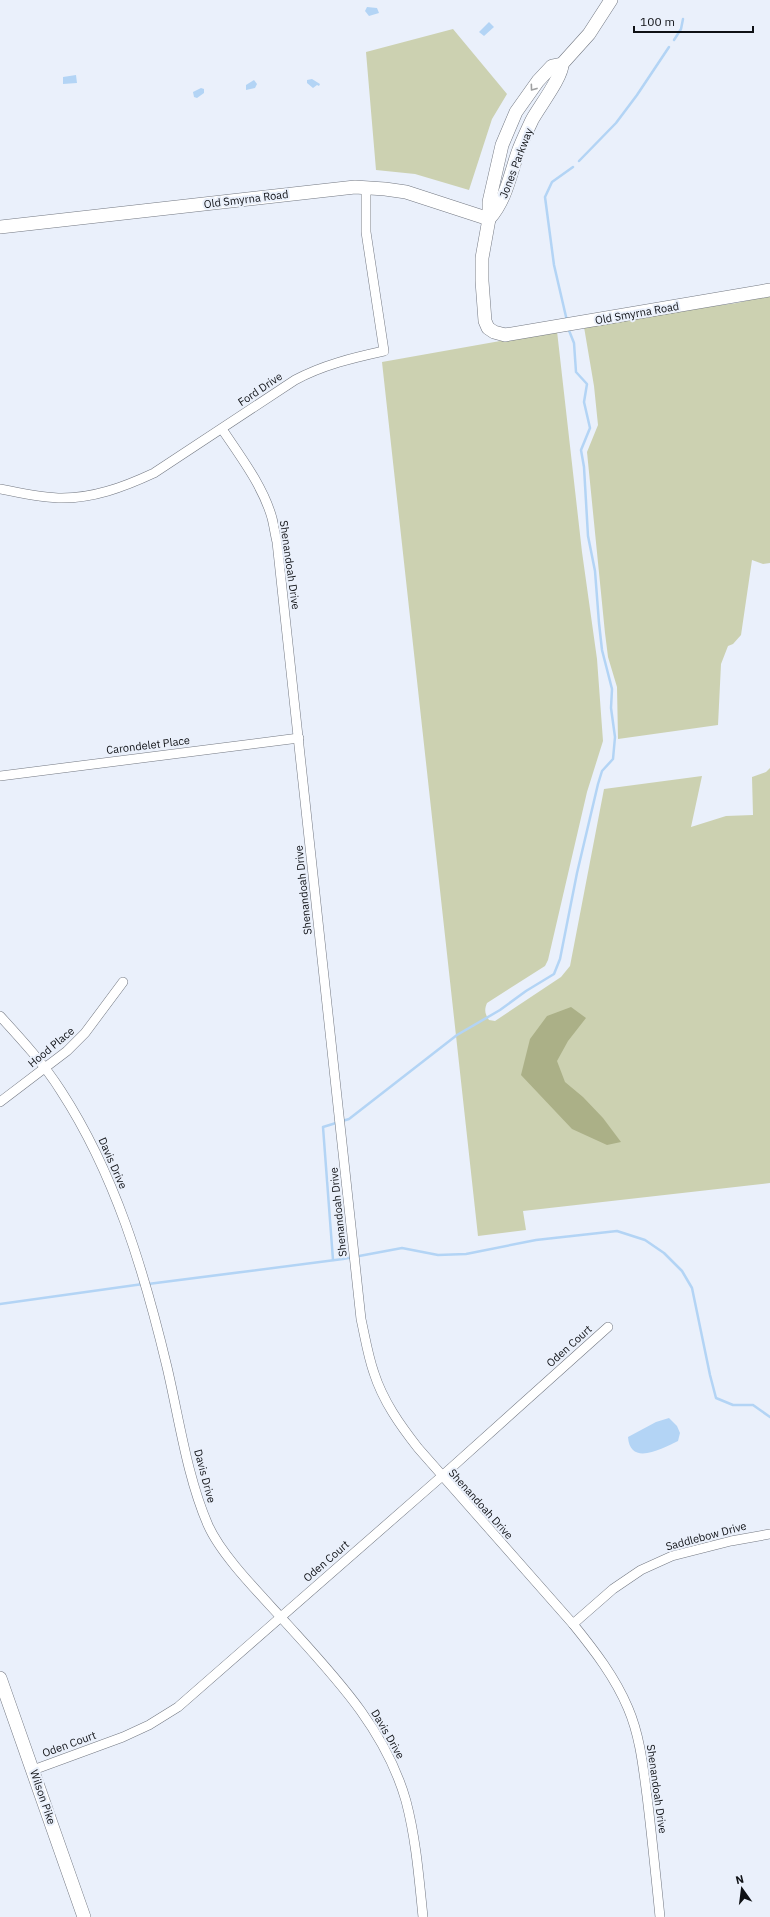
<svg xmlns="http://www.w3.org/2000/svg" width="770" height="1917" font-family="'IBM Plex Sans',sans-serif">
<rect width="100%" height="100%" fill="#eaf0fb"/>
<g fill="#ccd1b1">
<path d="M453,29L507,94L492,119L469,190L415,174L376,170L366,52Z"/>
<path d="M770,295V563L763,564L752,560L741,635L733,644L728,646L721,664L718,725L618,739L617,687L608,657L605,633L587,452L598,425L594,386L584,327L683,310L737,303Z"/>
<path d="M557,331L582,552L597,659L603,741L587,792L548,960L545,966L487,1003C484,1010 485,1014 489,1020L495,1021L561,977L570,966L604,789L702,776L691,827L726,816L753,815L752,777L766,772L770,768V1183L523,1211L526,1230L478,1236L382,362Z"/>
</g>
<path fill="#abb087" d="M571,1007L586,1018L568,1041L557,1061L565,1082L583,1097L603,1118L621,1142L607,1145L572,1129L521,1075L530,1039L547,1016Z"/>
<g fill="#b3d4f5">
<path d="M367,7L377,8L379,13L369,16L365,11Z"/>
<path d="M489,22L494,27L484,36L479,32Z"/>
<path d="M76,75L77,83L63,84V77Z"/>
<path d="M312,79L320,84L319,86L317,85L313,88L307,83V80Z"/>
<path d="M254,80L257,84L255,88L246,90V85Z"/>
<path d="M201,88L204,89V93L197,98L194,97L193,92Z"/>
<path d="M669,1418L677,1426L680,1433L678,1441C663,1448 630,1467 628,1437L656,1422Z"/>
</g>
<g fill="none" stroke-linecap="round" stroke-linejoin="round">
<g stroke="#b3d4f5" stroke-width="2.5">
<path d="M674,40L681,29L683,19"/>
<path d="M579,161L616,123L637,95L669,47"/>
<path d="M567,321L554,265L545,197L552,182L573,167"/>
<path d="M333,1260L323,1127L349,1119L457,1035L500,1010L526,991L554,974L560,959L577,873L598,784L602,771L613,759L615,737L611,708L612,689L602,650L599,623L595,571L588,536L584,467L581,450L590,428L584,402L587,384L576,372L574,343L568,328"/>
<path d="M148,1284L343,1259L402,1248L438,1255L466,1254L536,1240L617,1231L645,1240L664,1253L682,1271L692,1288L710,1375L716,1398L733,1405H753L770,1417"/>
<path d="M0,1304L143,1284"/>
</g>
<defs>
<g id="street">
<path d="M222,429C240,456 263,486 272,518C274,526 275,534 277,542L361,1319C365,1337 368,1356 374,1373C383,1401 400,1425 418,1448L573,1624C594,1650 615,1677 628,1708C640,1736 643,1766 647,1796C652,1837 656,1877 660,1917"/>
<path d="M0,489C19,493 39,497 58,498C92,499 124,487 154,473L295,380C323,365 352,358 384,351L366,232V187"/>
<path d="M0,776L299,738"/>
<path d="M0,1016C22,1040 44,1064 61,1091C115,1174 144,1271 167,1367C179,1418 187,1477 208,1525C222,1557 264,1598 287,1624C335,1677 386,1730 406,1801C416,1839 419,1878 423,1917"/>
<path d="M0,1102L67,1051L85,1033L123,982"/>
<path d="M573,1624L613,1589L641,1570L672,1556L731,1541L770,1534"/>
<path d="M33,1770L123,1737L149,1725L178,1707L441,1477L608,1327"/>
</g>
<g id="secondary">
<path d="M611,0L589,34L562,64L552,66L538,81L516,112L502,145L489,202V219L482,258V281L485,321L488,328L494,332L505,335L770,290"/>
<path d="M489,219C506,200 510,175 518,152C522,141 527,131 532,120C539,107 563,76 562,64"/>
<path d="M0,227L355,187L385,189L406,192L489,219"/>
<path d="M0,1678L84,1917"/>
</g>
</defs>
<use href="#street" stroke="#737882" stroke-width="10"/>
<use href="#secondary" stroke="#737882" stroke-width="14"/>
<use href="#street" stroke="#fff" stroke-width="9"/>
<use href="#secondary" stroke="#fff" stroke-width="13"/>
</g>
<defs><path id="oneway-chevron" d="M-2-3.5L2.5 0L-2 3.5" fill="none" stroke-width="1.6" stroke-linecap="round" stroke-linejoin="round"/></defs>
<use stroke="#9fa0a1" href="#oneway-chevron" transform="translate(533 88) rotate(126)"/>
<g text-anchor="middle" stroke-width="4" stroke-linejoin="round" paint-order="stroke">
<g font-size="11" fill="#0f1115" stroke="#eaf0fb">
<text transform="translate(516 163) rotate(-69)" y="4">Jones Parkway</text>
<text transform="translate(246 199) rotate(-7)" y="4">Old Smyrna Road</text>
<text transform="translate(637 313) rotate(-10)" y="4">Old Smyrna Road</text>
<text transform="translate(260 389) rotate(-34)" y="4">Ford Drive</text>
<text transform="translate(290 565) rotate(82)" y="4">Shenandoah Drive</text>
<text transform="translate(148 745) rotate(-7)" y="4">Carondelet Place</text>
<text transform="translate(303 890) rotate(-96)" y="4">Shenandoah Drive</text>
<text transform="translate(51 1047) rotate(-40)" y="4">Hood Place</text>
<text transform="translate(113 1163) rotate(66)" y="4">Davis Drive</text>
<text transform="translate(338 1212) rotate(-96)" y="4">Shenandoah Drive</text>
<text transform="translate(569 1346) rotate(-42)" y="4">Oden Court</text>
<text transform="translate(205 1476) rotate(75)" y="4">Davis Drive</text>
<text transform="translate(481 1504) rotate(48)" y="4">Shenandoah Drive</text>
<text transform="translate(706 1536) rotate(-15)" y="4">Saddlebow Drive</text>
<text transform="translate(326 1561) rotate(-41)" y="4">Oden Court</text>
<text transform="translate(388 1734) rotate(60)" y="4">Davis Drive</text>
<text transform="translate(69 1744) rotate(-20)" y="4">Oden Court</text>
<text transform="translate(657 1789) rotate(82)" y="4">Shenandoah Drive</text>
<text transform="translate(43 1797) rotate(71)" y="4">Wilson Pike</text>
</g>
</g>
<g transform="translate(742 1889) rotate(346)" stroke="#eaf0fb" stroke-width="3" paint-order="stroke">
<path d="M0-3L7 15L0 10L-7 15Z" fill="#0f1115"/>
<text y="-6" font-size="11" font-weight="bold" text-anchor="middle" fill="#0f1115">N</text>
</g>
<path d="M634 26v6h119v-6" fill="none" stroke="#0f1115" stroke-width="2"/>
<text x="640" y="26" font-size="12" fill="#0f1115" stroke="#eaf0fb" stroke-width="3" paint-order="stroke">100 m</text>
</svg>
